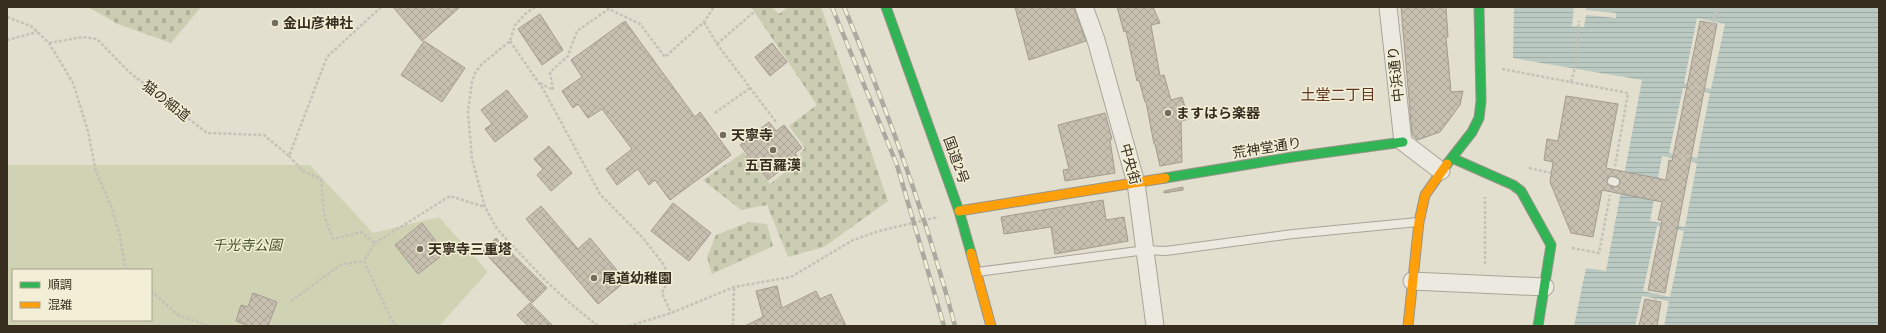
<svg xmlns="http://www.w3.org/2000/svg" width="1886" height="333" viewBox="0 0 1886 333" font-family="Spectral,'Noto Sans JP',serif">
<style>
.cemetery{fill:url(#cemetery-stones)}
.park{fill:#cfd3b3;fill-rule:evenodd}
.water{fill:url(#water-rules)}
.pier{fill:#e3dfcf}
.building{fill:url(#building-cross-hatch);stroke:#a39b8e;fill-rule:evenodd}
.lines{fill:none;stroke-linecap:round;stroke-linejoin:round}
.lane-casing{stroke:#a9a498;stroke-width:10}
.street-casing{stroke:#a9a498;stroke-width:19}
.fast-casing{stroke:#989488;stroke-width:11}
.slow-casing{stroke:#989488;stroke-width:11}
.path{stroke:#c4c1b7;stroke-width:2.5;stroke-dasharray:3 2;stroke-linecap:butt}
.lane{stroke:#eceae0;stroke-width:8}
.street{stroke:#eceae0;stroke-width:17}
.fast{stroke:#30b455;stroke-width:9}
.slow{stroke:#ff9f0a;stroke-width:9}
.rail-casing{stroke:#aca9a0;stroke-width:4.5}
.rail{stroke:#f3efd6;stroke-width:3;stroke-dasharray:9;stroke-linecap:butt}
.poi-dot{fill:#736c5d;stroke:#f3efd6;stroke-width:1.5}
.labels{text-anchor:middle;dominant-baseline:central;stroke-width:3;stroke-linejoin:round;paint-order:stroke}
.poi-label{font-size:14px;font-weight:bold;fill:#372e20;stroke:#f3efd6;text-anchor:start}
.street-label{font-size:14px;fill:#372e20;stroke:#f3efd6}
.park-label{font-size:14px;font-style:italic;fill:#435228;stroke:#f3efd6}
.neighbourhood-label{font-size:15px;fill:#613723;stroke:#f3efd6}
</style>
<defs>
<pattern id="cemetery-stones" width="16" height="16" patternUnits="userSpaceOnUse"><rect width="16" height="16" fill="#cacdb2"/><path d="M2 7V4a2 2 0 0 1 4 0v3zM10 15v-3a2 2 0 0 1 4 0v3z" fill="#aeb099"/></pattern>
<pattern id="water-rules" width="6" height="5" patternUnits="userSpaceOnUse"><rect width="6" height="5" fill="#bac9c2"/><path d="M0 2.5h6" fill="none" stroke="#a0ada6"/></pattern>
<pattern id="building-cross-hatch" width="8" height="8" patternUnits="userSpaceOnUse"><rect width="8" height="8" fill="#c7bfb0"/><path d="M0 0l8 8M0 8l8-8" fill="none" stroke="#aca497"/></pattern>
</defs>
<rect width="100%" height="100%" fill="#e3dfcf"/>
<path class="cemetery" d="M 88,7 L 201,7 L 171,43 L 118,24 Z
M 751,7 L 772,7 L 779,14 L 788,7 L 821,7 L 888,201 L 824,247 L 788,257 L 767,205 L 741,210 L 703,180 L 744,152 L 770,184 L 802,158 L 800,153 L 805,148 L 789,126 L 817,105 Z
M 749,222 L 767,224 L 773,246 L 712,274 L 707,257 L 716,235 Z"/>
<path class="park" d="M 7,165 L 310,165 L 373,233 L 439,217 L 488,272 L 439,326 L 7,326 ZM 13,270 L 151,270 L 151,320 L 13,320 Z"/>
<path class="water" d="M 1514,7 L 1879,7 L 1879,326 L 1574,326 L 1586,268 L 1606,271 L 1642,80 L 1513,58 Z"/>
<path class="pier" d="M 1574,7 L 1586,7 L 1586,10 L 1616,13 L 1616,18 L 1586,15 L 1584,27 L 1572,26 Z
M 1697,18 L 1725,24 L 1711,89 L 1684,83 Z
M 1683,88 L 1710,93 L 1697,158 L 1669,153 Z
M 1662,156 L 1697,163 L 1685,227 L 1650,221 Z
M 1657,226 L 1684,231 L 1670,297 L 1643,291 Z
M 1642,296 L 1669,301 L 1664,326 L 1635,326 Z"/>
<path class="building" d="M 393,7 L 460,7 L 422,41 Z
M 1015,7 L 1074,7 L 1086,41 L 1029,60 Z
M 1117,7 L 1153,7 L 1160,23 L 1151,25 L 1160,76 L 1164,75 L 1171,100 L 1182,97 L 1189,119 L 1181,121 L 1182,162 L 1160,166 L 1155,144 L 1154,144 L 1146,102 L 1145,102 L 1139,80 L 1137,81 L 1126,31 L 1124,32 Z
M 1401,7 L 1446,7 L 1448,37 L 1446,37 L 1451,92 L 1463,91 L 1460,105 L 1440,132 L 1417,140 L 1412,134 Z
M 540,14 L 563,50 L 542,65 L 518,29 Z
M 625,21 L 695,117 L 700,112 L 731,155 L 670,200 L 655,180 L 649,185 L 638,169 L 617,185 L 606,169 L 632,149 L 602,109 L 588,118 L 578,104 L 573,108 L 562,91 L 582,77 L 571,60 Z
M 1700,21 L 1717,24 L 1665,293 L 1648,290 L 1662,220 L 1658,220 L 1662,202 L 1602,190 L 1593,237 L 1571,233 L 1550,182 L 1553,162 L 1544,160 L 1547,139 L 1558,141 L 1566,96 L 1618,104 L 1606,168 L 1666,180 L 1669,160 L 1672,161 ZM 1611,176 L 1619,179 L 1620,183 L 1618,186 L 1613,187 L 1608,184 L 1607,179 Z
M 424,41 L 465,68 L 442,102 L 401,75 Z
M 772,43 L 787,62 L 770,76 L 755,57 Z
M 507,90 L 528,117 L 495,142 L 485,129 L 492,124 L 481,110 Z
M 1105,113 L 1112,139 L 1110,140 L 1115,173 L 1065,181 L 1063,170 L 1069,169 L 1058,125 Z
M 769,122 L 776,131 L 784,125 L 802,148 L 795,153 L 798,157 L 768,180 L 740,145 Z
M 549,146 L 572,173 L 551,191 L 537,175 L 543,169 L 534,159 Z
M 1183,187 L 1183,190 L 1164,193 L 1164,191 Z
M 1103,200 L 1106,220 L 1124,217 L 1128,241 L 1055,254 L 1051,227 L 1004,234 L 1001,217 Z
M 673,203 L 711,233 L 689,261 L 651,231 Z
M 541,206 L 578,249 L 590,238 L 626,281 L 598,304 L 526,219 Z
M 422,223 L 445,253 L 418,274 L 395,245 Z
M 496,238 L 547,288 L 532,303 L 483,251 Z
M 777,286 L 782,308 L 816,291 L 820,299 L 831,294 L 846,326 L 745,326 L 763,317 L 756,291 Z
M 253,293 L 277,302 L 268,326 L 250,326 L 236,321 L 241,305 L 248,307 Z
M 1645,299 L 1661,302 L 1657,326 L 1639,326 Z
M 530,303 L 553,326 L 528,326 L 517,315 Z"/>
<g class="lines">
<g class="lane-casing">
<path id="lane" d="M 1612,181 L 1615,182
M 977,272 L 1146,250 L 1166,251 L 1293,234 L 1418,222"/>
</g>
<g class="street-casing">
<path id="street" d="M 1084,7 L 1096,40 L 1136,183 L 1155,326
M 1388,7 L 1403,142 L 1441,171
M 1412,281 L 1545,287"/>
</g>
<g class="fast-casing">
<path id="fast" d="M 886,7 L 959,211 L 971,253
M 1452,158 L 1513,185 L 1521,191 L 1551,245 L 1538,326
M 1447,164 L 1472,132 L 1479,118 L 1481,101 L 1479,7
M 1165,178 L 1293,157 L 1403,142"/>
</g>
<g class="slow-casing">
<path id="slow" d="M 959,211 L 1165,178
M 971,253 L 991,326
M 1408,326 L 1419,222 L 1425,195 L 1447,164"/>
</g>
<path class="path" d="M 535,7 L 525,14 L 515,25 L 510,41 L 482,64 L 475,73 L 472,82 L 468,112 L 472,159 L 485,207 L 497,229 L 544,279 L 571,304 L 598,326
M 607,7 L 609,9 L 640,24 L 665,57 L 704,22 L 714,7
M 7,17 L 31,26 L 49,43 L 73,83 L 88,131 L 96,172 L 111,206 L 120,236 L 125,267 L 128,270
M 704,22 L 717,44 L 776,122
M 1712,24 L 1718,7
M 7,40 L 37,32
M 510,41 L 543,89 L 600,194 L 643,238 L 664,265 L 668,274 L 667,283 L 662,293 L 671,313
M 49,43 L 83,37 L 97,39 L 129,72 L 207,133 L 264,135 L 289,156 L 327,57 L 381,7
M 717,44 L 754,12
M 1502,69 L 1628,93 L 1615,166
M 1571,82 L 1575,68 L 1579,21
M 540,83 L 553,90 L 550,72 L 568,56 L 577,31 L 609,9
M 1695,93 L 1697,83
M 715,113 L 750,88
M 289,156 L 303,171 L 321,179 L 324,215 L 333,239 L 361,232 L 375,243 L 364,261 L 391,319 L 396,326
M 1682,163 L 1683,154
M 1529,168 L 1551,173
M 1669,231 L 1670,222
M 375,243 L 450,196 L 485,207
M 1572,248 L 1599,253 L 1610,195
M 1485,264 L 1485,197
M 151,291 L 178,315 L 209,326
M 291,301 L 342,264 L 364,261
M 1655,301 L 1657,292
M 629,326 L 671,313 L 734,287 L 791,277 L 853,240 L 879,231 L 938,217
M 733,326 L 734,287"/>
<use href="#lane" class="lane"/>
<use href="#street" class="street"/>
<use href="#fast" class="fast"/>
<use href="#slow" class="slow"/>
<g class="rail-casing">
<path id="rail" d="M 832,7 L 897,165 L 944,326
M 844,7 C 888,111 926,216 955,326"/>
</g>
<use href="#rail" class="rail"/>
</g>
<g class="poi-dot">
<circle cx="275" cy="23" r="4"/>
<circle cx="1168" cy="113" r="4"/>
<circle cx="723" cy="135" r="4"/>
<circle cx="773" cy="150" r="4"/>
<circle cx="420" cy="249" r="4"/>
<circle cx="594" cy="278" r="4"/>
</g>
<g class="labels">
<g class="poi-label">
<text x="283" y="23">金山彦神社</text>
<text x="1176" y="113">ますはら楽器</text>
<text x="731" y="135">天寧寺</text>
<text x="773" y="165" text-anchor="middle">五百羅漢</text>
<text x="428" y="249">天寧寺三重塔</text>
<text x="602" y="278">尾道幼稚園</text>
</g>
<g class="street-label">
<text transform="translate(1396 74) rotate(-96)">中浜通り</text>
<text transform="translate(166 101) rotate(38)">猫の細道</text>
<text transform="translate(1267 148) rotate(-9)">荒神堂通り</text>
<text transform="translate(956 160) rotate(70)">国道2号</text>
<text transform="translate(1130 164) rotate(75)">中央街</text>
</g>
<g class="park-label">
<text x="247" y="245">千光寺公園</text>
</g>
<g class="neighbourhood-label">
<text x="1338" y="95">土堂二丁目</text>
</g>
</g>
<rect width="1886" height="333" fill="none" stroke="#372e20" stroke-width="16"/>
<rect x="12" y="269" width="140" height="52" fill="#f3efd6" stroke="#a8a28d"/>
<rect x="20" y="282" width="20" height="6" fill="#30b455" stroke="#a8a28d"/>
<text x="48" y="289" font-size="12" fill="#372e20">順調</text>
<rect x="20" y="302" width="20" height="6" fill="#ff9f0a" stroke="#a8a28d"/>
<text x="48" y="309" font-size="12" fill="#372e20">混雑</text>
</svg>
